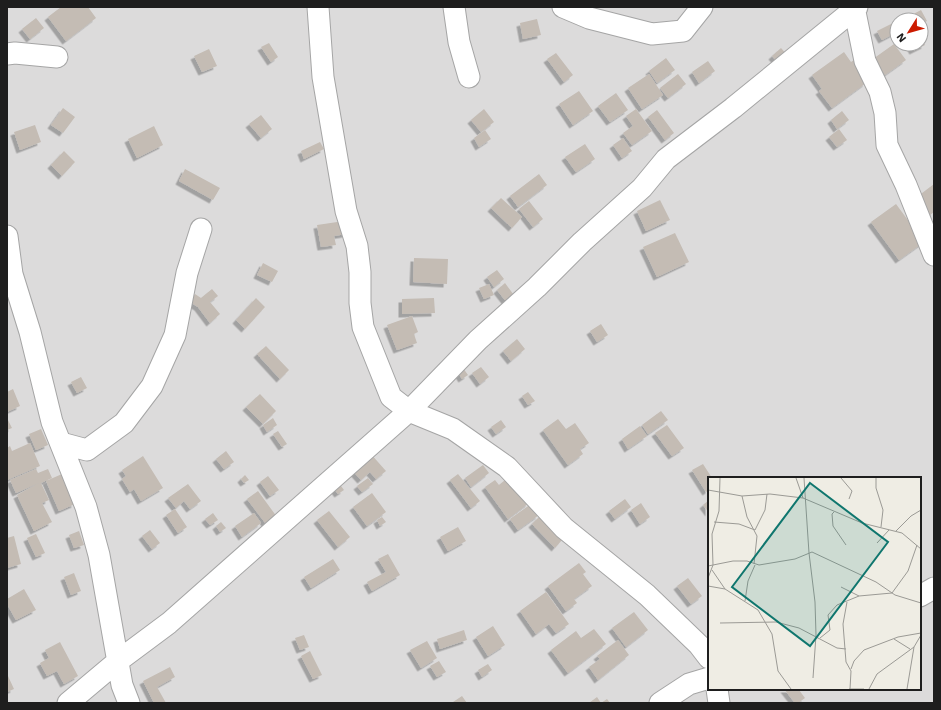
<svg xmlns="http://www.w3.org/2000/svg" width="941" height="710" viewBox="0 0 941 710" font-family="'Work Sans',sans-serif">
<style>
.residential{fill:#dcdbdb;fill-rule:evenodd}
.building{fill:#c4bcb4;filter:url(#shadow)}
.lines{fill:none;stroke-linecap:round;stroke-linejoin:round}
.minor-casing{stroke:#a5a5a5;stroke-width:23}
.minor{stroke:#fff;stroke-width:21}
.inset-road{fill:none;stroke:#9b9a95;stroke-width:1}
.view{fill:#0f766e;fill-opacity:0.15;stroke:#0f766e;stroke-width:2}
.inset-edge{fill:none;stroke:#1e1e1e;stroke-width:2}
</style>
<defs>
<filter id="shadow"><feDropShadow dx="-3.5" dy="3.5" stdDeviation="0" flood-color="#0004"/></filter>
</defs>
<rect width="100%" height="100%" fill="#efede4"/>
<path class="residential" d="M 7,7 L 934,7 L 934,703 L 7,703 ZM 897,20 L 921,20 L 921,44 L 897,44 ZM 709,478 L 920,478 L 920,689 L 709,689 Z"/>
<path class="building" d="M 61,7 L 88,7 L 96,18 L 66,41 L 48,17 Z
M 921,10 L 927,21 L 921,24 L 921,20 L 902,20 Z
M 36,18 L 44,28 L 30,39 L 22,29 Z
M 537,19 L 541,35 L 523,39 L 520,23 Z
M 893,23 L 897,32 L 882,40 L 877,31 Z
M 921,37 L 925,45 L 913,51 L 909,44 L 921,44 Z
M 269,43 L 278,57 L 271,62 L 261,47 Z
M 894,44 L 906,60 L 885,75 L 873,59 Z
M 781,48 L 788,56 L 779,64 L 772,56 Z
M 209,49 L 217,66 L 202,72 L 194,56 Z
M 844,52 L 851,62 L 854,60 L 863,72 L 866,83 L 832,108 L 819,91 L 822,89 L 812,75 Z
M 556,53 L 573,75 L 564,82 L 547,59 Z
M 666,58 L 675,70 L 657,83 L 649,71 Z
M 708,61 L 715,71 L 699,83 L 692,72 Z
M 649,74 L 663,95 L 642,109 L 628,88 Z
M 678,74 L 686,84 L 668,98 L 660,88 Z
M 579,91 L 593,111 L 573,125 L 559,104 Z
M 616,93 L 628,110 L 610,122 L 598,106 Z
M 63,108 L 75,117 L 63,133 L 51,125 Z
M 484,109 L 494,122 L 481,132 L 471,120 Z
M 636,109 L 652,131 L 632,145 L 623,133 L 633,126 L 626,116 Z
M 657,110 L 674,133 L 665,140 L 648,117 Z
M 842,111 L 849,120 L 837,129 L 831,120 Z
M 261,115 L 272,129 L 261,138 L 249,124 Z
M 35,125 L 41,142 L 20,150 L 14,132 Z
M 154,126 L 163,145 L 137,158 L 128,139 Z
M 839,129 L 847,140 L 837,147 L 829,137 Z
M 485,130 L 491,139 L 479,147 L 474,138 Z
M 623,138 L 632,151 L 622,158 L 613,145 Z
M 320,142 L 324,149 L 304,159 L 301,151 Z
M 585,144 L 595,159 L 576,172 L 565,157 Z
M 64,151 L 75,162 L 62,176 L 51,165 Z
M 185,169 L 220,188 L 213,200 L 179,181 Z
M 539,174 L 547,185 L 518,207 L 510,196 Z
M 934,184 L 934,212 L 930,215 L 917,197 Z
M 501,198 L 522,217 L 512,228 L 491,208 Z
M 660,200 L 670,220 L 646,231 L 637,211 Z
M 529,201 L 543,219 L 533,227 L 519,209 Z
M 896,204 L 924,242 L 899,260 L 871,222 Z
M 344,221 L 346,234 L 334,236 L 336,245 L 321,247 L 317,225 Z
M 675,233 L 689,262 L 657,277 L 643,247 Z
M 414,258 L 448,259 L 447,284 L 413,282 Z
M 263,263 L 278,271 L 272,282 L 257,275 Z
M 497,270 L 504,279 L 494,287 L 487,277 Z
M 505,283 L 516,298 L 508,304 L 497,290 Z
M 489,284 L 494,295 L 484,299 L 479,288 Z
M 212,289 L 218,296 L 210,302 L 220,314 L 210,323 L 198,307 L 190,302 L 195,294 L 201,298 Z
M 256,298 L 265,307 L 245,329 L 236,320 Z
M 434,298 L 435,313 L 402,314 L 402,299 Z
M 412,316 L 418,332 L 414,334 L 417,343 L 397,350 L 387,325 Z
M 601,324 L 608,335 L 597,342 L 590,331 Z
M 517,339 L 525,349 L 511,361 L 503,351 Z
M 266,346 L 289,370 L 280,379 L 257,354 Z
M 481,367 L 489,377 L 480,384 L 472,373 Z
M 463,368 L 468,375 L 462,379 L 457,371 Z
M 81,377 L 87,388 L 77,393 L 71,382 Z
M 13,389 L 20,406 L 7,412 L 7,392 Z
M 528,392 L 535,401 L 528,405 L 522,396 Z
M 260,394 L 276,411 L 263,424 L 246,407 Z
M 661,411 L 668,420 L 648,434 L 642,425 Z
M 7,418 L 12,428 L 7,430 Z
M 273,418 L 277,425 L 267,432 L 263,425 Z
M 558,419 L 566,429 L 575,423 L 589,443 L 580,449 L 583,454 L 568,465 L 543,430 Z
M 501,420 L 506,427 L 496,434 L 491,427 Z
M 667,425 L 684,448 L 672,456 L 655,433 Z
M 640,426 L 647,436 L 628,449 L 622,439 Z
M 41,429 L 48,445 L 36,450 L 29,434 Z
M 278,431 L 287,444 L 282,447 L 273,434 Z
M 30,443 L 40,466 L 7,480 L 7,448 L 10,446 L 12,451 Z
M 226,451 L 234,462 L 224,469 L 216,459 Z
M 370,453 L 386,471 L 376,479 L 370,472 L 361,480 L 351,469 Z
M 143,456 L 163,488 L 141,501 L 134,489 L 130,492 L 122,479 L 126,476 L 122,470 Z
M 703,464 L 712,478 L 709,478 L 709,490 L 706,492 L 692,470 Z
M 483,465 L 489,473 L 471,487 L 465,478 Z
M 36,469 L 38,473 L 48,469 L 52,478 L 41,483 L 49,500 L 42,503 L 52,522 L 34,531 L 17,495 L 39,483 L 16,493 L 10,480 Z
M 62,474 L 75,504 L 59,511 L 46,481 Z
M 458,474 L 480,501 L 471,508 L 450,480 Z
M 245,475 L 249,480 L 244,483 L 241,479 Z
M 268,476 L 279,490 L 270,496 L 260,482 Z
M 509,477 L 529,503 L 508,519 L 485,487 L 495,480 L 499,485 Z
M 368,478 L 373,484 L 362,492 L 357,486 Z
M 338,482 L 344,490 L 338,494 L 332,486 Z
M 188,484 L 201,501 L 190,509 L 184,501 L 176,508 L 168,498 Z
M 258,491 L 277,517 L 266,524 L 247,499 Z
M 372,493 L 386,512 L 367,526 L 353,507 Z
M 625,499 L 631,507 L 615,519 L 609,511 Z
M 709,500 L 709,513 L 703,505 Z
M 641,503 L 650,517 L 640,524 L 631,510 Z
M 531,504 L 539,515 L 518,530 L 510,519 Z
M 175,509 L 187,527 L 178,533 L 166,515 Z
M 329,511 L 350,537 L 338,547 L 317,520 Z
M 213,513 L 218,520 L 210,525 L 205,519 Z
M 254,513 L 261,523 L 242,537 L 235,526 Z
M 540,516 L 562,540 L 555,548 L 532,524 Z
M 382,517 L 386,522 L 380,526 L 377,520 Z
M 221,522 L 226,528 L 220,532 L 216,526 Z
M 458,527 L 466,541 L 448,551 L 440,537 Z
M 150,530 L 160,543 L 152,549 L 142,536 Z
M 79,531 L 84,545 L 74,548 L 69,535 Z
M 36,534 L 45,553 L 36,557 L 27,538 Z
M 14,536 L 21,564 L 7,568 L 7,538 Z
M 388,554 L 400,575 L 372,591 L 367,582 L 386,572 L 378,559 Z
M 333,559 L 340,570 L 311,588 L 304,577 Z
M 579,563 L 586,572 L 583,574 L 592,586 L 574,599 L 577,603 L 566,611 L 548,586 Z
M 74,573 L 81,591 L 71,595 L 64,577 Z
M 688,578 L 702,596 L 691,604 L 677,586 Z
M 24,589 L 36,610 L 16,620 L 7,604 L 7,599 Z
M 546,592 L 569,624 L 556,633 L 549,624 L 536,634 L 520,611 Z
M 634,612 L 648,630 L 626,647 L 612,628 Z
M 493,626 L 505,645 L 488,656 L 476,637 Z
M 594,629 L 606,644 L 568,673 L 551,650 L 576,631 L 581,638 Z
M 464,630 L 467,640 L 440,649 L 437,639 Z
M 304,635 L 309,647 L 300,650 L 295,638 Z
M 618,640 L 629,655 L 598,680 L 589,667 L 600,659 L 597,656 Z
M 427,641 L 437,658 L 421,668 L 410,650 Z
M 60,642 L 78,676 L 64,684 L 57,671 L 47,676 L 40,663 L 49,658 L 45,650 Z
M 310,651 L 322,675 L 313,679 L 301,656 Z
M 439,661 L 446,672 L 437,677 L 430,666 Z
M 488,664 L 492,670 L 482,677 L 478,670 Z
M 170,667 L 175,677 L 157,687 L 166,703 L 154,703 L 143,681 Z
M 7,676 L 8,676 L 14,689 L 7,692 Z
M 784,689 L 800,689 L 799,690 L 805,698 L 798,703 L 795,703 Z
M 462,696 L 467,703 L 454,703 L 453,702 Z
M 597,697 L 601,703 L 607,699 L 610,703 L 589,703 Z"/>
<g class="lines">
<g class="minor-casing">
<path id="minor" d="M 318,7 L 323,77 L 346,211 L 357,246 L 360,272 L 360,303 L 363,327 L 391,397 L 409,411 L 453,429 L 507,467 L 564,528 L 647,595 L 699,645 L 709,658
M 454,7 L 459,42 L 469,77
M 563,7 L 589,18 L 652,34 L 683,31 L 702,7
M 854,7 L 865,61 L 880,92 L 885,113 L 887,145 L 906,185 L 934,255
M 7,54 L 15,53 L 57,57
M 7,236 L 12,274 L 30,332 L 52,422 L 86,507 L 99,555 L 122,685 L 129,703
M 61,443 L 87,450 L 124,423 L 152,386 L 175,335 L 187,273 L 201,229
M 920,596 L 934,588
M 717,689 L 719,703
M 68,703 L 118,661 L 169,623 L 409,411 L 478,340 L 537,287 L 582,242 L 642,188 L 666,159 L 733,108 L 857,7
M 660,703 L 689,684 L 709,678"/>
</g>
<use href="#minor" class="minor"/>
</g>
<g transform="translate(708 477)">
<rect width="213" height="213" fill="#efede4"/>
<path class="inset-road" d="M 88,1 L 95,21M 96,1 L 101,76 L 107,125 L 108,158 L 105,201M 133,1 L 144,14 L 141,22M 168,1 L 168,11 L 175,33 L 173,50M 0,13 L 34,19 L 62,17 L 95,21 L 154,46 L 194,56 L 213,72M 34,19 L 39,40 L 49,59 L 46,87M 126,35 L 124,37 L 125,49 L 138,68M 6,45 L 31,47 L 47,53 L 57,33 L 59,17M 188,54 L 203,39 L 213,33M 169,66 L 181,53M 0,89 L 25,84 L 39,84 L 51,88 L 87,82 L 104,75 L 168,105 L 187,118 L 213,126M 4,93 L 17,112 L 50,133 L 64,157 L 70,194 L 83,212M 0,101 L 5,88 L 4,57 L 11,34 L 12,1M 0,109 L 17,112M 133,110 L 151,119M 37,124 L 40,104 L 47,88M 139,125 L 135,147 L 138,185 L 143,194 L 142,212M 12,146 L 68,145 L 91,151 L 129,171 L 138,172M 112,161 L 122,153 L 120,138 L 129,128 L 151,119 L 184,116 L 200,94 L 209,68M 186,162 L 202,172M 143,192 L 146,184 L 156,173 L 190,160 L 213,156M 141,212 L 156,212M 161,212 L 169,197 L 206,170M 199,212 L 206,170 L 213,158"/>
<path class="view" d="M 102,6 L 180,65 L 102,169 L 24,110 Z"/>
<rect width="213" height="213" class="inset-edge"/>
</g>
<rect width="941" height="710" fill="none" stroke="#1e1e1e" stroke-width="16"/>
<g transform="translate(909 32) rotate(233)"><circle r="19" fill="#ffffff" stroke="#a5a5a5"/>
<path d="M0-3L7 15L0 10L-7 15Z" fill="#cc1b00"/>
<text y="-6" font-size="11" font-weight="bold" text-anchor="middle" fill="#1e1e1e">N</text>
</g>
</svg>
